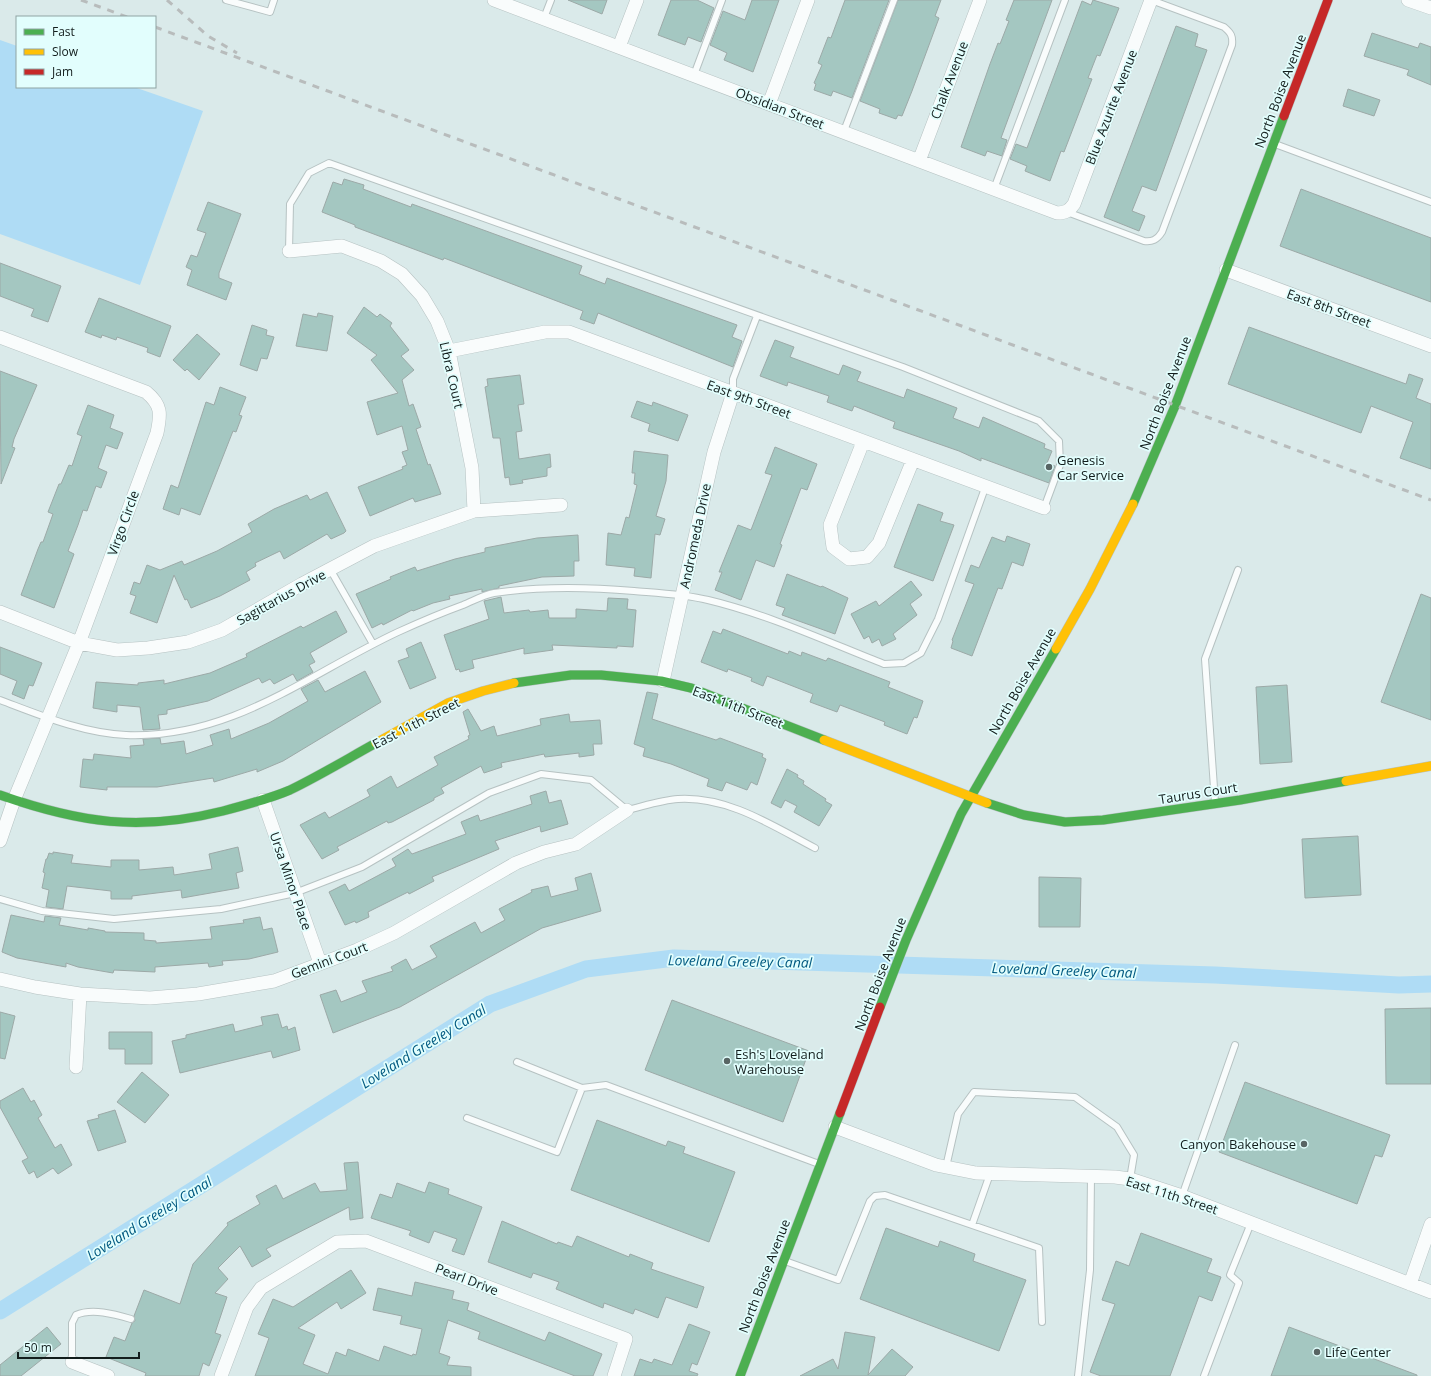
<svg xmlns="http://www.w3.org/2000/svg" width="1431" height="1376" viewBox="0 0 1431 1376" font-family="'Open Sans',sans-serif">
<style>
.water{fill:#afdcf5}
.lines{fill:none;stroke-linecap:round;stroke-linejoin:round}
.canal{stroke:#afdcf5;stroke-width:17}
.building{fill:#a4c7c1;stroke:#9ca9a7}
.lane-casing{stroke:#b6c2c2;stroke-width:8}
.street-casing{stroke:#b6c2c2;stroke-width:14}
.fast-casing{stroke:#b6c2c2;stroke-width:10}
.slow-casing{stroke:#b6c2c2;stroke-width:10}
.jam-casing{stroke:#b6c2c2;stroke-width:10}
.lane{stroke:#f9fcfc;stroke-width:6}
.street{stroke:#f9fcfc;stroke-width:13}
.fast{stroke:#4caf50;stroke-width:9}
.slow{stroke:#ffc107;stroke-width:9}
.jam{stroke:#c62828;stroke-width:9}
.rail{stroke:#b8bcbc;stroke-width:3;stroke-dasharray:7 7;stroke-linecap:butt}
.poi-dot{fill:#586564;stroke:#e2fefd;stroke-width:1.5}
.labels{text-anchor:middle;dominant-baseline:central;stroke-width:3.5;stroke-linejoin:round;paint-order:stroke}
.street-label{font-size:13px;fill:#121d1c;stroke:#e2fefd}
.poi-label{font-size:13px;fill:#121d1c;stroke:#e2fefd;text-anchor:start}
.water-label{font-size:14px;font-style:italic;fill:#005980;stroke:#e2fefd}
</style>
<rect width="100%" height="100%" fill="#daeaea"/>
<path class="water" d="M 0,40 L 17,46 L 17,87 L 134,87 L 203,111 L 140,285 L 0,234 Z"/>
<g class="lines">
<path class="canal" d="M 0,1311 L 490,1004 L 586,969 L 674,958 L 1215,975 L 1399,985 L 1431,984"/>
</g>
<path class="building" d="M 568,0 L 607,0 L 602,14 Z
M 671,0 L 697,0 L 714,8 L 701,42 L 688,37 L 685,45 L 658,35 Z
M 752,0 L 779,0 L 753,72 L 724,60 L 727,53 L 710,45 L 723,11 L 745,20 Z
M 845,0 L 889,0 L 852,98 L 833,91 L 831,96 L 814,90 L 816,84 L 814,83 L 822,65 L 818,63 L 828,37 L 831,38 Z
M 898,0 L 941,0 L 935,16 L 939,18 L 912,91 L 902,116 L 898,115 L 896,119 L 879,113 L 880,109 L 860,101 Z
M 1014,0 L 1052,0 L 1001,138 L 1007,140 L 1002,156 L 987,151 L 985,156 L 961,147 L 990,64 L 998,43 L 1000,44 L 1009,21 L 1006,20 Z
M 1093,0 L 1119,8 L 1100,56 L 1097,55 L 1088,78 L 1092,79 L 1064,152 L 1061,151 L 1050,181 L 1025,171 L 1027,166 L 1010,159 L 1016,144 L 1027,148 L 1082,1 L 1091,5 Z
M 1176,26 L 1198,34 L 1195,46 L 1207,50 L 1156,191 L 1142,186 L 1132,211 L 1145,216 L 1139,231 L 1104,217 Z
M 1372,33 L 1418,48 L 1420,43 L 1431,47 L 1431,85 L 1407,75 L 1409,70 L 1364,56 Z
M 1348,89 L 1380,100 L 1374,116 L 1343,106 Z
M 344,179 L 364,185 L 363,189 L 411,207 L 412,204 L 582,266 L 579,274 L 605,284 L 607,278 L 737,325 L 732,337 L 742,341 L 733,367 L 598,313 L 594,324 L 580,319 L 583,311 L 444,258 L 443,260 L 355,227 L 355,225 L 322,212 L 333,182 L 342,185 Z
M 1301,189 L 1431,238 L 1431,302 L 1280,246 Z
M 208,202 L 241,214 L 219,273 L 219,278 L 232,283 L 226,300 L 187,285 L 192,270 L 186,267 L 191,255 L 197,257 L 206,233 L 197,230 Z
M 0,263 L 61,286 L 48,322 L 31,316 L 34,309 L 0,296 Z
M 99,298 L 171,326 L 160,357 L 147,352 L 148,348 L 117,337 L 116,340 L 102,335 L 101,338 L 85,332 Z
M 364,307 L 377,317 L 380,314 L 392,323 L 390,326 L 409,350 L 401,356 L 414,370 L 402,380 L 409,406 L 413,404 L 421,427 L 416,429 L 428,465 L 430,464 L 441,494 L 415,502 L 413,498 L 370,516 L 358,487 L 403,469 L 402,467 L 407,465 L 402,452 L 408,450 L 402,426 L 377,435 L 367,402 L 398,393 L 371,360 L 377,355 L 347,333 Z
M 318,313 L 333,316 L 327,351 L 296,346 L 303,314 L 317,317 Z
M 252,325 L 267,330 L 266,335 L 274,337 L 267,359 L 261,358 L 257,371 L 240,365 Z
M 1249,327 L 1406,384 L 1409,374 L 1423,379 L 1416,398 L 1431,404 L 1431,469 L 1400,458 L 1413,422 L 1371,406 L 1361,433 L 1228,384 Z
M 197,334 L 220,354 L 199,380 L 187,369 L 185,371 L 173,360 Z
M 775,340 L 794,347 L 790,357 L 839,375 L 843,365 L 861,372 L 857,381 L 904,398 L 907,389 L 957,408 L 953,418 L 979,428 L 983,417 L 1045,444 L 1044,448 L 1052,451 L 1047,463 L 1055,466 L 1049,483 L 981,458 L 981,461 L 959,451 L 893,428 L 895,422 L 854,406 L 852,411 L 827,402 L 829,396 L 788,382 L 787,386 L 760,376 Z
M 0,371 L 37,385 L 14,439 L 12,447 L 15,448 L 1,484 Z
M 520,375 L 524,404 L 518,405 L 522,431 L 516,432 L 519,459 L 550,454 L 551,467 L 547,468 L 547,476 L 522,480 L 523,483 L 510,485 L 509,477 L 505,478 L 500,438 L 493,438 L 485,387 L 488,386 L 487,379 Z
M 220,387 L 246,397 L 239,415 L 242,416 L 236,432 L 233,431 L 200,515 L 181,508 L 179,515 L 163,509 L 171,485 L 178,488 L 206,402 L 214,405 Z
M 637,401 L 652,406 L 653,402 L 688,415 L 678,441 L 648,431 L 650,424 L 631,417 Z
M 88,405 L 114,415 L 110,428 L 123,433 L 117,449 L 106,445 L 98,468 L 107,472 L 101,488 L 96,486 L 87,511 L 83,510 L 78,525 L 68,551 L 74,554 L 54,608 L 21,595 L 38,549 L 41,542 L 43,542 L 53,514 L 48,512 L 59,484 L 61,484 L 69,465 L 72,466 L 82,436 L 77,434 Z
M 775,447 L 817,464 L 807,490 L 801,488 L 780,544 L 782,545 L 774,567 L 756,560 L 741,600 L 715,590 L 722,572 L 719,572 L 738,525 L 751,530 L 772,475 L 765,473 Z
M 634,451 L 668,455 L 666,481 L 656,516 L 665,519 L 660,535 L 655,534 L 651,578 L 634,576 L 635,568 L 606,565 L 608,533 L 621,535 L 626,517 L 629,518 L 637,485 L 634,484 L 635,473 L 632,473 Z
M 327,492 L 346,531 L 344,533 L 331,539 L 327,534 L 284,559 L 280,551 L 255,563 L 256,566 L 246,572 L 250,580 L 220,596 L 191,608 L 187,599 L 185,600 L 174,575 L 157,623 L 130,613 L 136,596 L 130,594 L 134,582 L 140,584 L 147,565 L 160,570 L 182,561 L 184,565 L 217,551 L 252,532 L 248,524 L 274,509 L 307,495 L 310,500 Z
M 918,504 L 943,513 L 940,521 L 954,525 L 933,581 L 894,567 Z
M 578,535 L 579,561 L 574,561 L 574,576 L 542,577 L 499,586 L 499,588 L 482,592 L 482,589 L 449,596 L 450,599 L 433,603 L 413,611 L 412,610 L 383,625 L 382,623 L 372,628 L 356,594 L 391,579 L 390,577 L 415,567 L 417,571 L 455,559 L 485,552 L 485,548 L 537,538 Z
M 1007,536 L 1030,544 L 1023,566 L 1012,562 L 1002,589 L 998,588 L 972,656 L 951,648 L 953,641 L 952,640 L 974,584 L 965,581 L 971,565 L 979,568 L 992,537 L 1005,542 Z
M 787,574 L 821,587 L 822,586 L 848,598 L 835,634 L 782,615 L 785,608 L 776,605 Z
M 911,581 L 922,595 L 910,604 L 917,615 L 893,634 L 896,639 L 882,646 L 879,639 L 872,643 L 869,636 L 864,639 L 851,614 L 876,601 L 879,606 Z
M 1421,594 L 1431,598 L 1431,720 L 1381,702 Z
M 501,597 L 504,613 L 529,610 L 530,612 L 548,610 L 549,618 L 576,618 L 576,609 L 607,611 L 608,598 L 628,599 L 627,609 L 636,610 L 633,647 L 617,646 L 617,648 L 552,645 L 553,650 L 524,654 L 524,648 L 472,660 L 474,668 L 460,672 L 459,669 L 456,670 L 444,635 L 489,619 L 484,601 Z
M 336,611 L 347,632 L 310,653 L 315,662 L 309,665 L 313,672 L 297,681 L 293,674 L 274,684 L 270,679 L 262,683 L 259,678 L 208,701 L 167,710 L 167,714 L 158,715 L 160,729 L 143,730 L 140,707 L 117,705 L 117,712 L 93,708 L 96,682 L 138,685 L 138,683 L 164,680 L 164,684 L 210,673 L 247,657 L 246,654 L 301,626 L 303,628 Z
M 723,629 L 788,654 L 789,651 L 801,656 L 802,652 L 826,661 L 828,658 L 890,682 L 888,687 L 923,701 L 917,718 L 914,717 L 907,734 L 884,725 L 885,722 L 840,705 L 837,712 L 810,702 L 813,694 L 767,676 L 763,686 L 751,681 L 752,678 L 728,669 L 727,672 L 701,662 L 713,631 L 721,634 Z
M 421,642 L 436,678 L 410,689 L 398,661 L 409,657 L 406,649 Z
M 0,647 L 42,663 L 33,686 L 29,685 L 24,699 L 12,694 L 17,681 L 0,674 Z
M 365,671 L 381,702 L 283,761 L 257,772 L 257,769 L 214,782 L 213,778 L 157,787 L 107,787 L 107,790 L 80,787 L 83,759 L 93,760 L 94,754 L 131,758 L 130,746 L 144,745 L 143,739 L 160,738 L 161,744 L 184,741 L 186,754 L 213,745 L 210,735 L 229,729 L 231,739 L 269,723 L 308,701 L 301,689 L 318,680 L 325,692 Z
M 1287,685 L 1292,762 L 1260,764 L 1256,687 Z
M 647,692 L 658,694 L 652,719 L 716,740 L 720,738 L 763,754 L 762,757 L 766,759 L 757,785 L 751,782 L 747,790 L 726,782 L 722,791 L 707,786 L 709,779 L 671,764 L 643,756 L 645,748 L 634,744 Z
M 468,709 L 481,731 L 494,726 L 497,736 L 541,725 L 540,719 L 569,714 L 570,722 L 600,720 L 602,744 L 593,744 L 594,755 L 579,757 L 579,753 L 545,757 L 544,754 L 501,763 L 502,767 L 484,773 L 481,766 L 441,788 L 444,793 L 434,798 L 434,800 L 392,822 L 388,823 L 387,821 L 337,847 L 339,850 L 322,859 L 300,825 L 325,812 L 329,818 L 370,796 L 367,790 L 391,776 L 397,788 L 438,765 L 434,757 L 469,739 L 468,736 L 470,735 L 463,712 Z
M 787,769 L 798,775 L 797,777 L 804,781 L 803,784 L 826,799 L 825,801 L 832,805 L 819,826 L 794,812 L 797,806 L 785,800 L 781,808 L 771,803 Z
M 546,791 L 549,803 L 561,800 L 568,824 L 541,832 L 540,826 L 495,841 L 499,849 L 432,877 L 434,881 L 409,894 L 408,892 L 368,912 L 369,917 L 356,923 L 355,921 L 345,925 L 329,892 L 345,884 L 349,891 L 396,866 L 392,859 L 408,849 L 412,854 L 466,834 L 461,822 L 478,815 L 480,821 L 532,804 L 530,796 Z
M 1358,836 L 1361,895 L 1305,898 L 1302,839 Z
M 238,847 L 243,871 L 236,873 L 239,888 L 182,898 L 181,890 L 132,896 L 132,899 L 111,899 L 111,891 L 67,886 L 63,909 L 46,907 L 49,890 L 42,888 L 45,873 L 43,872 L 46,859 L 47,859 L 49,853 L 53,854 L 53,852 L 73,855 L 71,863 L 111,867 L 111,860 L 139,860 L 139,870 L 173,867 L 174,875 L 212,869 L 209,854 Z
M 591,873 L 601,911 L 542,928 L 400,1007 L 333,1033 L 320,995 L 336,990 L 341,1002 L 367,992 L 362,981 L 393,971 L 391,967 L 406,959 L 412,970 L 437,957 L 430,946 L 475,922 L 481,933 L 505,920 L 499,909 L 532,892 L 531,890 L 548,886 L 551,897 L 578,890 L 575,878 Z
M 1039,877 L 1081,878 L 1080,927 L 1039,927 Z
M 11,915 L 44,922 L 45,916 L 61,918 L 59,925 L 88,930 L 88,928 L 105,931 L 105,932 L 144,933 L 144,940 L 156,941 L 156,943 L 212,939 L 210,927 L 244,923 L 243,920 L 260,917 L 263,930 L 272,928 L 278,952 L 249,959 L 222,961 L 223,965 L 209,967 L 208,963 L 155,967 L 155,972 L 114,970 L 113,973 L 78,967 L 66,963 L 66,967 L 17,958 L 2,952 Z
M 672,1000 L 809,1051 L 783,1122 L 645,1070 Z
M 1431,1008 L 1431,1084 L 1386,1084 L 1385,1009 Z
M 0,1012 L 15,1016 L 5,1059 L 0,1058 Z
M 278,1014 L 282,1028 L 287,1026 L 288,1030 L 295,1027 L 300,1050 L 273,1058 L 271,1051 L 180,1073 L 172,1041 L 186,1038 L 186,1035 L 233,1024 L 235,1032 L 263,1025 L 261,1017 Z
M 109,1032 L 152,1032 L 152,1064 L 125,1064 L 125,1049 L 109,1049 Z
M 142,1072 L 169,1095 L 145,1123 L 117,1102 Z
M 1245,1082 L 1390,1135 L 1382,1157 L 1375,1155 L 1357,1204 L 1219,1152 Z
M 23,1088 L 31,1102 L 34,1100 L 42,1115 L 38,1118 L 55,1148 L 61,1144 L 72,1165 L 58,1174 L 53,1168 L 37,1178 L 34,1171 L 29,1174 L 22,1161 L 28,1158 L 0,1107 L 0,1101 Z
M 115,1110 L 126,1142 L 98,1151 L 87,1121 L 99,1118 L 98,1115 Z
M 597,1120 L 666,1146 L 668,1141 L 685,1147 L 683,1153 L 735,1172 L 709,1242 L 571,1190 Z
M 358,1162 L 363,1218 L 350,1220 L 349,1207 L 266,1249 L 271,1256 L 252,1267 L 240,1246 L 218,1268 L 228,1279 L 215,1293 L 227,1297 L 215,1333 L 221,1335 L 209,1366 L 203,1363 L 199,1376 L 145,1376 L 146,1373 L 106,1357 L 114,1337 L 125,1341 L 132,1323 L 135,1321 L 134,1316 L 144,1290 L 180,1304 L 193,1264 L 228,1225 L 227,1223 L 260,1204 L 256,1196 L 276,1185 L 283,1199 L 315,1183 L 320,1192 L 347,1190 L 344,1163 Z
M 429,1182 L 449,1189 L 448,1194 L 482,1207 L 464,1255 L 452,1251 L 457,1239 L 434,1231 L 429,1243 L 409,1235 L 411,1231 L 371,1218 L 380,1194 L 392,1198 L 397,1183 L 425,1193 Z
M 502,1221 L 557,1244 L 558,1242 L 572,1247 L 577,1236 L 629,1257 L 630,1254 L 653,1263 L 651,1269 L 704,1287 L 697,1308 L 666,1297 L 658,1318 L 635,1309 L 633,1314 L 604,1303 L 603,1308 L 556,1289 L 559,1282 L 533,1273 L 531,1278 L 488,1262 Z
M 886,1228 L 938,1247 L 940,1241 L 975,1254 L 973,1261 L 1026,1280 L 999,1351 L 860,1299 Z
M 1141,1233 L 1212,1259 L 1207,1272 L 1221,1277 L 1212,1301 L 1199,1296 L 1170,1376 L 1101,1376 L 1090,1372 L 1115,1304 L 1102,1300 L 1116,1261 L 1129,1266 Z
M 351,1270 L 366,1293 L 341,1309 L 337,1302 L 298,1328 L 315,1335 L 303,1364 L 328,1374 L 336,1352 L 346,1356 L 348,1349 L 379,1361 L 384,1346 L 412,1356 L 413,1354 L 416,1355 L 422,1329 L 400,1324 L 402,1316 L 373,1310 L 378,1288 L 412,1296 L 415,1282 L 454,1291 L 452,1299 L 469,1303 L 467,1310 L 545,1341 L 549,1332 L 602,1354 L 593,1376 L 575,1376 L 478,1339 L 480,1332 L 448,1320 L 439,1353 L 450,1357 L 447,1365 L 471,1367 L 471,1376 L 255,1376 L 269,1338 L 258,1334 L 273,1299 L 293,1307 Z
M 689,1324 L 710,1332 L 697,1365 L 692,1363 L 689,1371 L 698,1374 L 697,1376 L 634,1376 L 640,1359 L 652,1363 L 654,1359 L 672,1365 Z
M 47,1327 L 61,1344 L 21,1376 L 0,1376 L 0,1365 Z
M 1289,1327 L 1417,1375 L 1417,1376 L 1271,1376 Z
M 845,1332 L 875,1337 L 868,1375 L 892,1349 L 913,1367 L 905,1376 L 800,1376 L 833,1359 L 838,1369 Z"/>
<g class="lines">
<g class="lane-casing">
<path id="lane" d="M 226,0 L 270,12 L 274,0
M 544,18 L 551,0
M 694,75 L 722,0
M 844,131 L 894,0
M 1275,144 L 1431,202
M 994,189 L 1065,0
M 1067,212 L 1144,241 C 1152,242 1157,240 1162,232 L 1232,45 C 1233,36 1231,33 1224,27 L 1151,0
M 289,251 L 290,204 L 309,173 L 329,163 L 903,367 L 1039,421 L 1059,441 L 1060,465 L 1044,508
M 733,393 L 733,379 L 757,316
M 330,569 L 373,644
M 0,700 C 40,715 82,733 126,735 C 232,739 308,674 398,632 C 420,622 441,613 463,605 C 473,601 483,595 494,593 C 541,586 587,587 634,591 C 659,593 684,594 708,600 C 767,614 828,642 884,664 L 904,663 L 921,653 L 938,619 L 985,488
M 1215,802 L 1205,659 L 1238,570
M 0,899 L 42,911 L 114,919 L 221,909 L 295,893 L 362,867 L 489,793 L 541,774 L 591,780 L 627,810 C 644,806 662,800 678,799 C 728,796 773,826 815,848
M 517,1062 L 582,1088 L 606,1085 L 819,1164
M 467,1118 L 557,1152 L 582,1088
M 946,1167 L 958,1114 L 974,1092 L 1075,1097 L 1117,1127 L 1134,1155 L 1130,1179
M 1182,1196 L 1235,1045
M 972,1225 L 990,1174
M 785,1261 L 838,1280 L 870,1201 L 875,1196 L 885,1195 L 1039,1248 L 1042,1322
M 72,1362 L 72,1323 L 76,1315 C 92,1308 114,1314 131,1319
M 1078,1376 L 1090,1270 L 1091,1176
M 1204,1376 L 1239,1283 L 1230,1275 L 1251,1223"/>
</g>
<g class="street-casing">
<path id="street" d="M 494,0 L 1057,213 C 1065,213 1069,211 1074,204 L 1151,0
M 1408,0 L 1431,8
M 619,47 L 637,0
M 769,104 L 808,0
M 919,161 L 980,0
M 289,251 L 342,246 L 381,261 L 402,274 L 422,296 L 437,321 L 449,351 L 472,468 L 474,511
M 1226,270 L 1431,346
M 0,337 L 146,392 C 162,405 161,414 157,433 L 79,643 L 14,800 L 0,841
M 449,351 L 545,332 L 569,332 L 1044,508
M 863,442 L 830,525 L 833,547 L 849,559 L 867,557 L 879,543 L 913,460
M 0,612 L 79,643 L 117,650 L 148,648 L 188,642 L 222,630 L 302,584 L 374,546 L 474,511 L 561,505
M 663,681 L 714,452 L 733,393
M 263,800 L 320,963
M 0,979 L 35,987 L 80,994 L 150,998 L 198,994 L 274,981 L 357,950 L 394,933 L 516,863 L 544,852 L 576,844 L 627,810
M 76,1067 L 80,994
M 835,1127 L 936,1165 L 976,1173 L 1115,1177 L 1130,1179 L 1182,1196 L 1431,1292
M 1410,1284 L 1431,1224
M 72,1362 L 108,1376
M 221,1376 L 247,1307 L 261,1288 L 337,1242 L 366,1241 L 626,1339 L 614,1376"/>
</g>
<g class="fast-casing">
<path id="fast" d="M 1133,504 L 1175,406 L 1284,116
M 514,683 L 571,675 L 601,675 L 661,681 L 691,688 L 824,740
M 0,795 C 80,823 140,832 223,811 C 246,805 269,799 290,790 C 319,776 347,759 376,743
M 987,803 L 1024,815 L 1065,822 L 1103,820 L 1240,800 L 1346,781
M 880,1007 L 906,940 L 961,814 L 1056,649
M 740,1376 L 840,1113"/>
</g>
<g class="slow-casing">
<path id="slow" d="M 1056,649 L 1090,589 L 1133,504
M 824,740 L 987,803
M 376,743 L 448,703 L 483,691 L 514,683
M 1346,781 L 1431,766"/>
</g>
<g class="jam-casing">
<path id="jam" d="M 1284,116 L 1328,0
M 840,1113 L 880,1007"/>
</g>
<use href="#lane" class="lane"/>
<use href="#street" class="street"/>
<use href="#fast" class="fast"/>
<use href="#slow" class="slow"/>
<use href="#jam" class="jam"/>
<path class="rail" d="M 81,0 L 127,17
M 167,0 L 208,36 L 237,53
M 155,27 L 1431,500"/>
</g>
<g class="poi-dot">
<circle cx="1049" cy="467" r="4"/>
<circle cx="727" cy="1061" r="4"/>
<circle cx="1304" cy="1144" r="4"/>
<circle cx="1317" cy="1352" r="4"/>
</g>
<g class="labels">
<g class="street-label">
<text transform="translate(949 80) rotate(-69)">Chalk Avenue</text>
<text transform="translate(1280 91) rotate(-69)">North Boise Avenue</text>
<text transform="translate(1111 107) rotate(-69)">Blue Azurite Avenue</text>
<text transform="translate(780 108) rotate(21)">Obsidian Street</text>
<text transform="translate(1329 308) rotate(20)">East 8th Street</text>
<text transform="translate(452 375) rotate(77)">Libra Court</text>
<text transform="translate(1165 393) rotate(-69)">North Boise Avenue</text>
<text transform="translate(749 399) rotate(20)">East 9th Street</text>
<text transform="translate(123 523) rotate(-70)">Virgo Circle</text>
<text transform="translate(695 536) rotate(-78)">Andromeda Drive</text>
<text transform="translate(281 597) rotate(-29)">Sagittarius Drive</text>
<text transform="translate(1022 681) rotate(-60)">North Boise Avenue</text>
<text transform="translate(738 707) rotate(21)">East 11th Street</text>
<text transform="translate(416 723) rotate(-27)">East 11th Street</text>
<text transform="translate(1198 793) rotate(-9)">Taurus Court</text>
<text transform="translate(291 881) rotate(71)">Ursa Minor Place</text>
<text transform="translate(329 960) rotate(-21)">Gemini Court</text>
<text transform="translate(880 974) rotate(-69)">North Boise Avenue</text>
<text transform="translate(1172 1195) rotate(18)">East 11th Street</text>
<text transform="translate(764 1276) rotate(-69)">North Boise Avenue</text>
<text transform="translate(467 1279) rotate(21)">Pearl Drive</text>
</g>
<g class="poi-label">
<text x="1057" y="460">Genesis<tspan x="1057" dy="15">Car Service</tspan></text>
<text x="735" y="1054">Esh's Loveland<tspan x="735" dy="15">Warehouse</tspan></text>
<text x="1296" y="1144" text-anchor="end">Canyon Bakehouse</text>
<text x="1325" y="1352">Life Center</text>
</g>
<g class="water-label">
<text transform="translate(740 961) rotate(1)">Loveland Greeley Canal</text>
<text transform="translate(1064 970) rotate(2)">Loveland Greeley Canal</text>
<text transform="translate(423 1046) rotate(-32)">Loveland Greeley Canal</text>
<text transform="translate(149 1218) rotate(-32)">Loveland Greeley Canal</text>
</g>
</g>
<rect x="16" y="16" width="140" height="72" fill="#e2fefd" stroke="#8fa4a3"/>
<rect x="24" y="29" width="20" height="6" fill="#4caf50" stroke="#8fa4a3"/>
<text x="52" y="36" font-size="12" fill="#121d1c">Fast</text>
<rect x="24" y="49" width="20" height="6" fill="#ffc107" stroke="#8fa4a3"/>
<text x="52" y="56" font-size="12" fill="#121d1c">Slow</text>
<rect x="24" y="69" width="20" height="6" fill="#c62828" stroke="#8fa4a3"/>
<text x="52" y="76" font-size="12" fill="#121d1c">Jam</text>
<path d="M18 1352v6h121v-6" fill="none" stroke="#121d1c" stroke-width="2"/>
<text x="24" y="1352" font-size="12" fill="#121d1c" stroke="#e2fefd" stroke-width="3" paint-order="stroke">50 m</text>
</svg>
